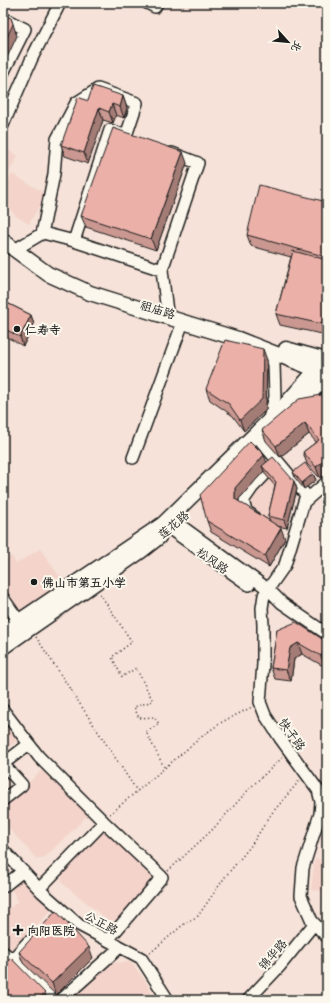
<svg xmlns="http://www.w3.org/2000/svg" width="330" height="1003" viewBox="0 0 330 1003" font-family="Mali,'LXGW WenKai TC',sans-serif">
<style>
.built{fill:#f3d3ca}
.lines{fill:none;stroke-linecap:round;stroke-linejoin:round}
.minor-casing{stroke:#1c1c1c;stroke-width:14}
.major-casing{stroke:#1c1c1c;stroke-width:17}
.path{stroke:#1c1c1c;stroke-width:1.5;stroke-dasharray:1 3;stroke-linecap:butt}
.minor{stroke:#fbf7ec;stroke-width:11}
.major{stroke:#fbf7ec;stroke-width:14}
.wall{fill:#ca9891;stroke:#1c1c1c;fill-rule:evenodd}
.shaded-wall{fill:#a47c76;stroke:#1c1c1c}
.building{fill:#ebb1a9;stroke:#1c1c1c}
.poi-dot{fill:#1c1c1c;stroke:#fbf7ec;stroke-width:1.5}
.labels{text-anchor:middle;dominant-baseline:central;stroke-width:4;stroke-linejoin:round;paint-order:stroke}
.street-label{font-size:12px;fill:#1c1c1c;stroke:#fbf7ec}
.poi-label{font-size:12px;font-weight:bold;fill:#1c1c1c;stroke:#fbf7ec;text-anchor:start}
</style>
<rect width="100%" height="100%" fill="#f6e2d8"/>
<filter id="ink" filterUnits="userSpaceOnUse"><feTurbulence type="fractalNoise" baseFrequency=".025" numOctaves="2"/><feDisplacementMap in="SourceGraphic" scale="8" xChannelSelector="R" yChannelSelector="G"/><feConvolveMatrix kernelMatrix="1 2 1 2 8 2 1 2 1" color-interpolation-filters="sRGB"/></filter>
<g filter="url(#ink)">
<path class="built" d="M 3,147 L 18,156 L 3,182 Z
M 12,174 L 46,194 L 29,224 L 16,216 L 3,201 L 3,188 Z
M 266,475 L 297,489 L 287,528 L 271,524 L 251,512 L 252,491 Z
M 40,549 L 65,584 L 19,616 L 3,595 L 3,584 L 7,580 L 3,573 L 3,562 L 11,556 L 16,564 Z
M 3,717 L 19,738 L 3,753 Z
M 45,767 L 89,814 L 45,857 L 37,859 L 3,822 L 3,808 Z
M 104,826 L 157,877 L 118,920 L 108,920 L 62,883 L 61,874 Z
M 315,859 L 327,860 L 327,891 L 311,890 Z
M 21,877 L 51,910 L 11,955 L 3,945 L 3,914 L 18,901 L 10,886 Z
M 131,962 L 146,982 L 155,1000 L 71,1000 L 109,963 Z"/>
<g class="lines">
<g class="minor-casing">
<path id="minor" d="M 147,3 L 155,7 L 157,3
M 3,18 L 25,29 L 3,73
M 3,125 L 32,58 L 60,3
M 42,234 L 54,174 L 57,139 L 76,103 L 98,89 L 137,103 L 126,136
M 74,241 L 162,270
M 21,246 L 43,233 L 74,241 L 110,130 L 126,136
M 167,312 L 162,270 L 198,163 L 172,153
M 265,349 L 272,357 L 274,365 L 275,397 L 268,422
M 260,440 L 306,495 L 285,565 L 264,595 L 262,608 L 263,625 L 263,664 L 260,702 L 265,715 L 280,738 L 318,790 L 321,802 L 320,814 L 303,868 L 301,896 L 312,921 L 327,937
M 133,458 L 183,322
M 304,502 L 327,482
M 253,516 L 246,511 L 243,501 L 252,488 L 276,463
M 177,523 L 268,589 L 282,603 L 327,634
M 163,524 L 249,585
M 3,598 L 19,621
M 3,710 L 39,757 L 104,822 L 162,877 L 108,940
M 3,764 L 29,744
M 3,800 L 22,785 L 3,764
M 3,850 L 42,892 L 79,925 L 141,958 L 168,1000
M 3,887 L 23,871
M 39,889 L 104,822
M 3,952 L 13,960 L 54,1000
M 3,970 L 28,942
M 61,1000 L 120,947
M 248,1000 L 279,967 L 314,924"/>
</g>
<g class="major-casing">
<path id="major" d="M 3,241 L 48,274 L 90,293 L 238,339 L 317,370 L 322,376
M 286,349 L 326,360
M 293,409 L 327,377
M 3,632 L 163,524 L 285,405 L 327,358
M 3,647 L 141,551 L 159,537"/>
</g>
<path class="path" d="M 100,594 L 132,642 L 112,657 L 122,677 L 136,668 L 153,701 L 134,707 L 139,718 L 154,717 L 159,724 L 146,732 L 164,767
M 36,637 L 137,791
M 110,814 L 205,734 L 222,722 L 252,707
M 168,871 L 212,830 L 251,787 L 282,758
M 322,918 L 327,915
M 150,953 L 184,924 L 198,916 L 225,877 L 250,847 L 272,813 L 300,780"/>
<use href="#minor" class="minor"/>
<use href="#major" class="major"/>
</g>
<path class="wall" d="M 123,96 L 127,108 L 124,118 L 116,115 L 113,123 L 103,120 L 88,164 L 65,156 L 61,145 L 88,101 Z
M 187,163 L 156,250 L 86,227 L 81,216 Z
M 327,202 L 327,330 L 326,335 L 280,325 L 276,314 L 291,257 L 251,246 L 247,235 Z
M 3,301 L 31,315 L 34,324 L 23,346 L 3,335 Z
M 267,360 L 266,410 L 244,431 L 233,416 L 210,400 L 206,389 Z
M 327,394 L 320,478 L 307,464 L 303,452 L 316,442 L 309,434 L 280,457 L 266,441 L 262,430 Z
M 267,462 L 294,481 L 297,489 L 287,528 L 277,526 L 285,539 L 269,567 L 211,532 L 207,521 ZM 264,471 L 266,475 L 275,486 L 268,516 L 270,521 L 239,502 L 239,499 Z
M 293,472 L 313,474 L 316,480 L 304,489 L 295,478 Z
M 277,630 L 327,642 L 325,667 L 302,654 L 294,659 L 291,681 L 275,679 L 271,668 Z
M 19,952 L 93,958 L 56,995 L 23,963 Z"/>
<path class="shaded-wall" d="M 11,18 L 17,36 L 3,66 L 3,46 Z
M 123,96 L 127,108 L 124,118 L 120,107 Z
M 112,104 L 116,115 L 113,123 L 109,112 Z
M 99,108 L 103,120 L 88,164 L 84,153 Z
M 183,152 L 187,163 L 156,250 L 151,239 Z
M 327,303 L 327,330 L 326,335 L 322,324 Z
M 31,315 L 34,324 L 23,346 L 20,337 Z
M 263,349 L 267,360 L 266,410 L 244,431 L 240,420 Z
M 305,423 L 309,434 L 280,457 L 276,446 Z
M 264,455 L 268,466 L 262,466 L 264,471 L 239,499 L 239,510 L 235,499 L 235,488 Z
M 327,458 L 327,473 L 320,478 L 316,467 Z
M 313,474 L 316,480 L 304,489 L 302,483 Z
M 294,481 L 297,489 L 287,528 L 284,520 Z
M 281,528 L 285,539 L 269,567 L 265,556 Z
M 298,643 L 302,654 L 294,659 L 291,681 L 286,670 L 290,648 Z
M 327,646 L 327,664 L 325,667 L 321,656 Z
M 89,947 L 93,958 L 56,995 L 52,983 Z
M 45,993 L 47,1000 L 37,1000 Z"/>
<path class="building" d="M 3,14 L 11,18 L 13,24 L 3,46 Z
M 93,86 L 123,96 L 120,107 L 112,104 L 109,112 L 99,108 L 84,153 L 61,145 L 78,97 L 88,101 Z
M 113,128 L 183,152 L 151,239 L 81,216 Z
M 259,185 L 327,202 L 327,257 L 247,235 Z
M 293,251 L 327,260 L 327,303 L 322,324 L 276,314 Z
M 3,301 L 31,315 L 20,337 L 3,328 Z
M 225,340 L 263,349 L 262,399 L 240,420 L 229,404 L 206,389 Z
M 327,394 L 327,458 L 316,467 L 303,452 L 319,440 L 305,423 L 276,446 L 262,430 L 299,399 Z
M 250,441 L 264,455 L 235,488 L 235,499 L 281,528 L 265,556 L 207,521 L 200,495 Z
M 273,457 L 294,481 L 284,520 L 268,516 L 276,482 L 262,466 Z
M 305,463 L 313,474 L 302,483 L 293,472 Z
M 296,622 L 327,642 L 327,646 L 321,656 L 298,643 L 290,648 L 286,670 L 271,668 L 277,630 Z
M 56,911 L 89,947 L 52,983 L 19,952 Z
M 11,958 L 45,993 L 37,1000 L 3,1000 L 3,965 Z"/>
</g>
<g class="poi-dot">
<circle cx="17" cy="329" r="4"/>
<circle cx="34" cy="582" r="4"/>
<path d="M16 924h4v4h4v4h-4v4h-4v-4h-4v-4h4z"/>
</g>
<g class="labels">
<g class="street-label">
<text transform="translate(158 309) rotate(17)">祖庙路</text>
<text transform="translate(173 524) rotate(-40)">莲花路</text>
<text transform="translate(213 560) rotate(35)">松风路</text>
<text transform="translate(293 734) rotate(55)">快子路</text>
<text transform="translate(102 922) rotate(29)">公正路</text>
<text transform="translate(272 954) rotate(-49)">锦华路</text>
</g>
<g class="poi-label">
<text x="25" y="329">仁寿寺</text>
<text x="42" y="582">佛山市第五小学</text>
<text x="27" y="930">向阳医院</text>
</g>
</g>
<rect width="330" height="1003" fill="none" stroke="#fbf7ec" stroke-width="16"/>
<rect x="8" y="8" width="314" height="987" fill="none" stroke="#1c1c1c" stroke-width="1.5" filter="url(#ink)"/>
<g transform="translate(288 42) rotate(117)" stroke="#fbf7ec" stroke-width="3" paint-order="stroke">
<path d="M0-3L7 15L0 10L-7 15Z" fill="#1c1c1c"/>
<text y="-6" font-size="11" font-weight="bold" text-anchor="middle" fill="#1c1c1c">北</text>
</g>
</svg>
